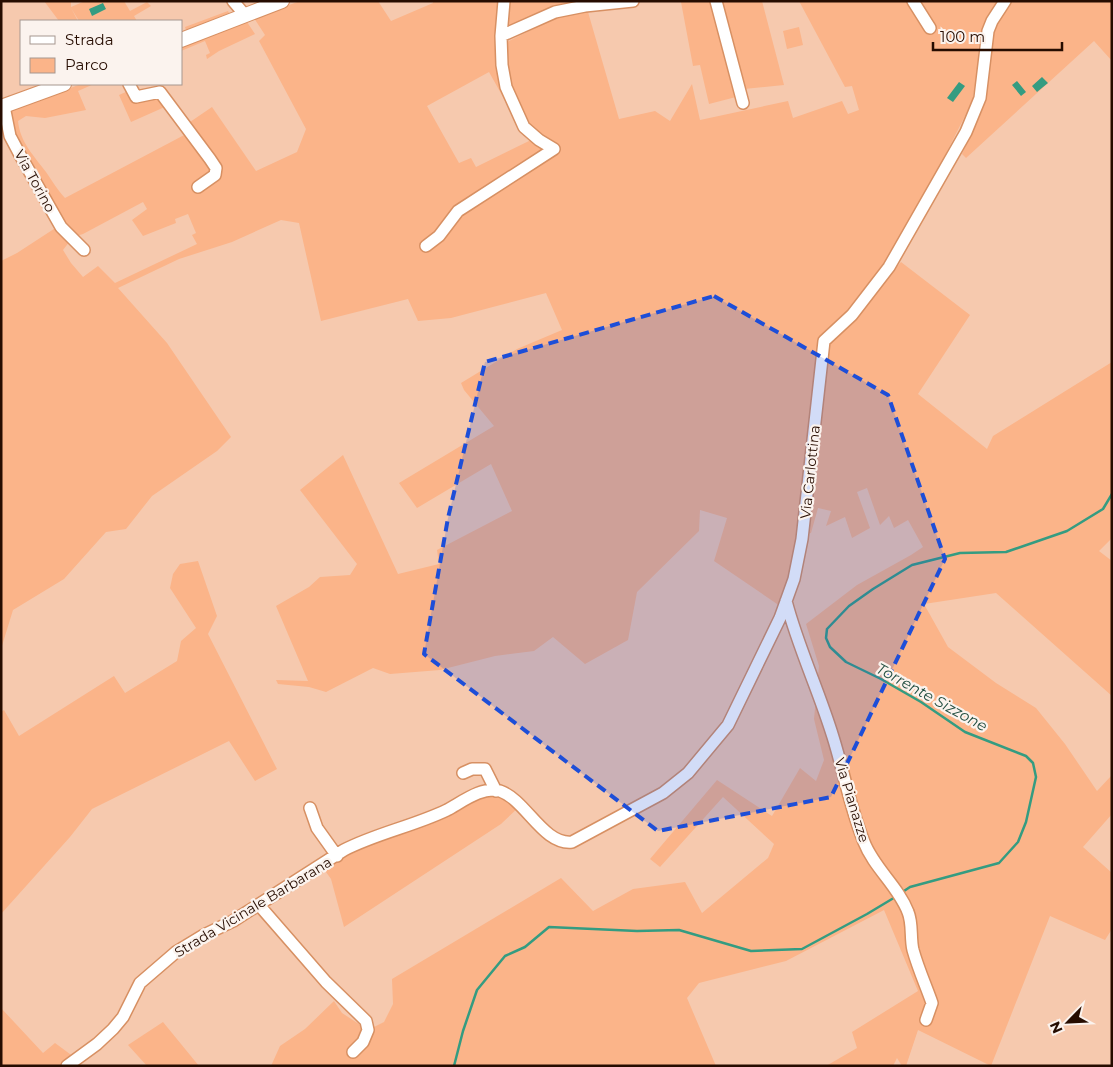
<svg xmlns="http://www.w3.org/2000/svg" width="1113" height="1067" viewBox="0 0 1113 1067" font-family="Montserrat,sans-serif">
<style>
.green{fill:#fbb489;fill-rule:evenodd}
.water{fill:#349c81}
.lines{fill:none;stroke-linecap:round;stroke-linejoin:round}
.stream{stroke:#349c81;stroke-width:2.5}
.minor-casing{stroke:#d79063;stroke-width:14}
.major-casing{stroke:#d79063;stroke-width:16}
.minor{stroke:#fff;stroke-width:11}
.major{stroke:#fff;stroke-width:14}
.marked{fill:#1d4ed8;fill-opacity:0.2;stroke:#1d4ed8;stroke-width:4;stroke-dasharray:10 6;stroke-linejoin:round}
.labels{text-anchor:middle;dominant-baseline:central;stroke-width:4.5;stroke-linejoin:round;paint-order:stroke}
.street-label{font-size:14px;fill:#260c00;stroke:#fbf3ee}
.water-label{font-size:15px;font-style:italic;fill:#234f42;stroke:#fbf3ee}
</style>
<rect width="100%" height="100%" fill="#f6c9ae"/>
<path class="green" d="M 44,1 L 71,1 L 71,7 L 85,1 L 124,1 L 130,11 L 147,2 L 151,6 L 134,16 L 137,21 L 79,21 L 71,8 L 78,21 L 59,21 Z
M 300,1 L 378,1 L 391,21 L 433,3 L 433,1 L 498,1 L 496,28 L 512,113 L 489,72 L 427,106 L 459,163 L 471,158 L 476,167 L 531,140 C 518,106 505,80 505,43 L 555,18 L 588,12 L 619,119 L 655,111 L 670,121 L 692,84 L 700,120 L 788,101 L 793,118 L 842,101 L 848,114 L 859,110 L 852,86 L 845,87 L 799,1 L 1000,1 L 987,20 L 979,44 L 977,75 L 972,102 L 921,203 L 885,261 L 853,305 L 824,332 L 822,337 L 801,536 L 780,606 L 714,561 L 727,518 L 700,510 L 699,531 L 637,592 L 628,640 L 585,664 L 553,637 L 534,651 L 495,656 L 440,670 L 390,674 L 373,668 L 326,692 L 309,687 L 278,684 L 276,680 L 308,681 L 276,606 L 309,587 L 320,577 L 350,575 L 357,564 L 300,490 L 343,455 L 398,574 L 439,564 L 437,550 L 512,511 L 491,464 L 417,508 L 399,483 L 494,426 L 464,390 L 461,383 L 517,349 L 562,330 L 546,293 L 451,318 L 418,321 L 408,299 L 321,321 L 299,223 L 281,220 L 232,242 L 179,259 L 118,288 L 167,343 L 231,437 L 217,451 L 152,496 L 126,529 L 106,532 L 64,579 L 13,610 L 1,649 L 1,261 L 17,253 L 60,225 L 13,134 L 10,111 L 81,84 L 94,84 L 78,91 L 86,110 L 45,118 L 26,116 L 18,121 C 20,142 34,156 46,172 C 52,181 57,189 65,198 L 188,133 L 206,163 L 209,165 L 215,159 L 190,122 L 212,107 L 256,171 L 297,152 L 306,129 L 259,41 L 265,35 L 254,18 ZM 143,202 L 147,209 L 132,220 L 143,236 L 176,223 L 175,219 L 188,214 L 196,233 L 192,235 L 197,244 L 115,283 L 98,266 L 83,277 L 71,263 L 63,250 L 73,237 L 83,234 Z
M 508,1 L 591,1 L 505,30 Z
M 714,1 L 736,97 L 709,104 L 700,65 L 693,66 L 681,2 Z
M 721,1 L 762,1 L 784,85 L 744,89 Z
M 1012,1 L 1112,1 L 1112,61 L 1094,41 L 966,158 L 962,154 L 979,118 L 986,101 L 990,44 L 994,29 Z
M 228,11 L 229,13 L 186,30 L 185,27 Z
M 245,19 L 255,34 L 219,51 L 207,59 L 206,55 L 210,53 L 205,41 L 181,51 L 181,45 Z
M 799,27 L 803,45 L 787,49 L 783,31 Z
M 128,91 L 157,96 L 167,106 L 131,122 L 119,95 Z
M 901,262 L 970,315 L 918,394 L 987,449 L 993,436 L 1112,362 L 1112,538 L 1099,551 L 1112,561 L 1112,696 L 996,593 L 924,604 L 948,647 L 996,683 L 1036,708 L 1065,744 L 1097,791 L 1112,775 L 1112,814 L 1083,847 L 1112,873 L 1112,929 L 1105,940 L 1050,916 L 991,1066 L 918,1030 L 906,1066 L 902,1066 L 897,1058 L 893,1066 L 826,1066 L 857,1048 L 852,1032 L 918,991 L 884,910 L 786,961 L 699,983 L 687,998 L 716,1066 L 271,1066 L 280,1046 L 305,1029 L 334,1001 L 342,1013 L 368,1030 L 384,1022 L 393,1004 L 392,979 L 561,878 L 593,911 L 633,889 L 685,882 L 702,913 L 768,858 L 774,844 L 723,797 L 660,867 L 650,859 L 717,780 L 772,816 L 800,768 L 816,781 L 824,760 L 814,719 L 819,666 L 806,624 L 857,585 L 911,555 L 923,547 L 908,520 L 894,528 L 889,516 L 880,525 L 867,488 L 857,492 L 870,528 L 852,538 L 845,517 L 826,526 L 831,511 L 818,508 L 811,533 L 806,534 L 827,344 L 852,321 Z
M 198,561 L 217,616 L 208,634 L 277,769 L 255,781 L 229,741 L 92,809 L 70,837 L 1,914 L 1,712 L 4,710 L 19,736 L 114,676 L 125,693 L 177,661 L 181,641 L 196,628 L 170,588 L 173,574 L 180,564 Z
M 491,790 L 520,806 L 501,824 L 344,927 L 331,879 L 321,865 Z
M 1,1008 L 43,1053 L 55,1043 L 74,1057 L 74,1066 L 1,1066 Z
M 163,1022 L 199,1066 L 147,1066 L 128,1045 Z"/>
<path class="water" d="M 103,3 L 106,9 L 92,16 L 89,9 Z
M 1042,77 L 1048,83 L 1037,92 L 1032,86 Z
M 1017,81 L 1026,92 L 1021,96 L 1012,85 Z
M 959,82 L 965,86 L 953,102 L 947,98 Z"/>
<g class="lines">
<path class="stream" d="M 901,893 L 910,887 L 999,863 L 1018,842 L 1026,822 L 1036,777 L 1033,763 L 1026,756 L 965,732 L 921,702 L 881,679 L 846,662 L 830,647 L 826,638 L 827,629 L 849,606 L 873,589 L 912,565 L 960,553 L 1006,552 L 1067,531 L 1103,509 L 1112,494
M 454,1066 L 463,1031 L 477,990 L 505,956 L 525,947 L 549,927 L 637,931 L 679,930 L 751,951 L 802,949 L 867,914 L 897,896"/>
<g class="minor-casing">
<path id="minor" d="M 233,1 L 245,15
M 716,1 L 743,103
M 913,1 L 930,28
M 501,36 L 555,12 L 585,6 L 633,1
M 129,84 L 136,97 L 160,92 L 210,159 L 216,168 L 215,175 L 198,187
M 4,106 L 10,136 L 19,153 L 61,227 L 84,250
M 426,246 L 439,236 L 458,211 L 554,149 L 539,140 L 524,127 L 506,87 L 502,65 L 501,36 L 504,1
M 786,601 C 798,647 819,691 833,737 C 844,772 850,808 864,842 C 874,868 898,886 908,912 C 913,924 910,938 913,950 C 918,968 926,986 932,1003 L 926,1020
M 463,773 L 472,769 L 485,769 L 496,791
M 310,808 L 317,828 L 337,856
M 259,905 L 326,982 L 366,1021 L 368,1030 L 363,1042 L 353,1052
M 67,1066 L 97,1044 L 113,1029 L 123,1017 L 140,983 L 176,952 L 204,935 L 233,921 L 344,850 C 377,833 414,826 447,810 C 462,802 482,786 500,791 C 526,800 543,845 572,842 L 663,793 L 688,773 L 728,725 L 780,618 L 794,579 L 802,539 L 824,341 L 852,315 L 889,267 L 966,132 L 980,98 L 988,31 L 992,21 L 1005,1"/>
</g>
<g class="major-casing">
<path id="major" d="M 181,40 L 282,1
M 1,107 L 64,84"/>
</g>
<use href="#minor" class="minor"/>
<use href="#major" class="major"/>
</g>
<path class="marked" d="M 714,296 L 888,395 L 945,559 L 831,797 L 658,831 L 424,654 L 448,518 L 485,362 Z"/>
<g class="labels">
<g class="street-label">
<text transform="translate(35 181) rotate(61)">Via Torino</text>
<text transform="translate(810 472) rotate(-84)">Via Carlottina</text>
<text transform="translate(852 800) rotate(73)">Via Pianazze</text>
<text transform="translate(253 907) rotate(-31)">Strada Vicinale Barbarana</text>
</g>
<g class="water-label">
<text transform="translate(932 697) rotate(29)">Torrente Sizzone</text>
</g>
</g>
<rect width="1113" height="1067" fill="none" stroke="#260c00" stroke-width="5"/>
<rect x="20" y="20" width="162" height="65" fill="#fbf3ee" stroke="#a6978f"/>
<rect x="30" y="36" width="25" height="8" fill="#ffffff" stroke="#a6978f"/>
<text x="65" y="45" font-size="15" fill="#260c00">Strada</text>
<rect x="30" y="58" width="25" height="15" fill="#fbb489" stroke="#a6978f"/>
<text x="65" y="70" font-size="15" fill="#260c00">Parco</text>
<g transform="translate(1068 1022) rotate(246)" stroke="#fbf3ee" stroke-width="4" paint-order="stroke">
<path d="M0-4L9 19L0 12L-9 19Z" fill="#260c00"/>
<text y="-8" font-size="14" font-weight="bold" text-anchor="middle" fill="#260c00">N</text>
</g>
<path d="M933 42v8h129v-8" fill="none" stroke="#260c00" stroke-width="2.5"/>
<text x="940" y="42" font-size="15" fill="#260c00" stroke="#fbf3ee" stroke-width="4" paint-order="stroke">100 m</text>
</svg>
